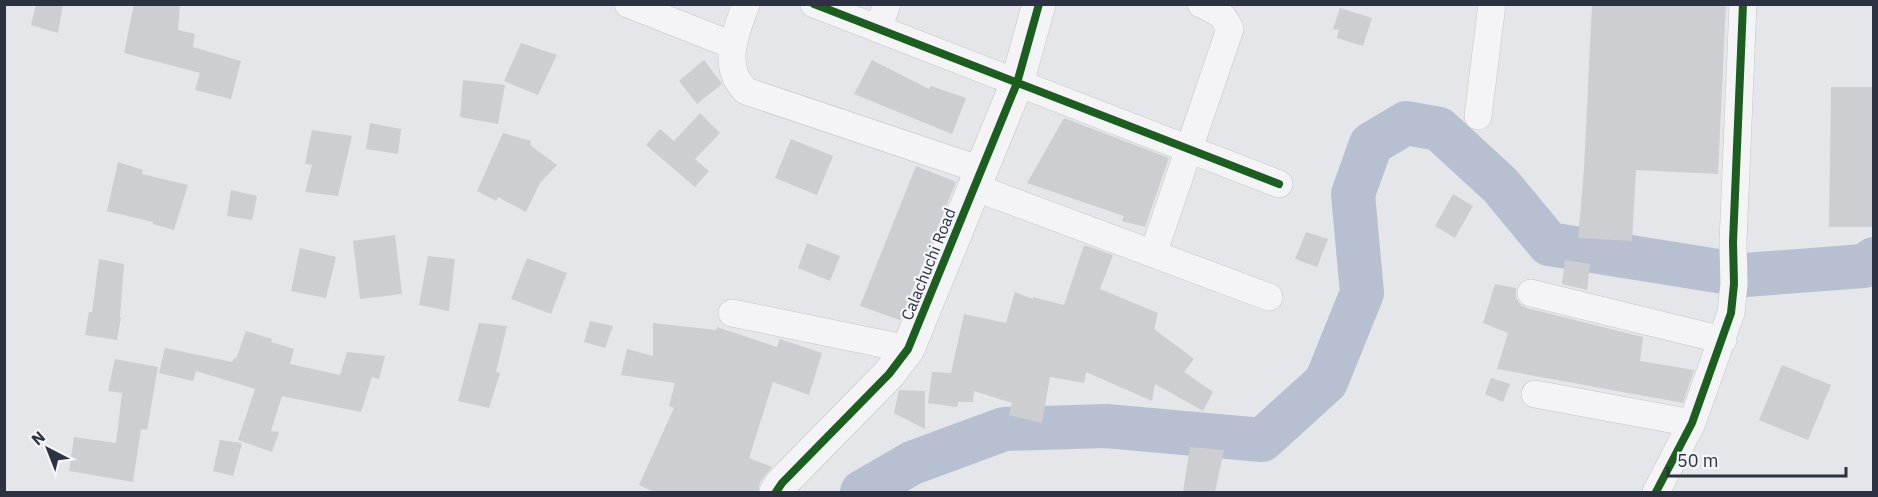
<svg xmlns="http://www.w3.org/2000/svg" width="1878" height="497" viewBox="0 0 1878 497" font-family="'IBM Plex Sans',sans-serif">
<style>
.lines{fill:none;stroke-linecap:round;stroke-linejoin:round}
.river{stroke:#b6c0d0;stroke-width:44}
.building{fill:#cdced1}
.minor-casing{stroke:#c2c4c7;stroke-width:28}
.tertiary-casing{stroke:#c2c4c7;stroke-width:34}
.minor{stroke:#f4f4f6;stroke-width:27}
.tertiary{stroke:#f4f4f6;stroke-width:33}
.cycleway-casing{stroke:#f3f4f7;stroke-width:11}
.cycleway{stroke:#1b5e20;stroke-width:8}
.labels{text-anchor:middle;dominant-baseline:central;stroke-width:4.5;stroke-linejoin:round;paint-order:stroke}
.street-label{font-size:16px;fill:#2c3241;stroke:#f3f4f7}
</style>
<rect width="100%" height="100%" fill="#e4e6e9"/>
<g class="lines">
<path class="river" d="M 1745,275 L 1864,266 L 1874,259
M 862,492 L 912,463 L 1004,429 L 1106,426 L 1262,440 L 1326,382 L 1362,293 L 1353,194 L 1371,144 L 1406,123 L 1439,129 L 1500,185 L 1549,244 L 1724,272"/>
</g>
<path class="building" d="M 36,4 L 63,4 L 58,33 L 31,25 Z
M 134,4 L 180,4 L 178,30 L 195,34 L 193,47 L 241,61 L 231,99 L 195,90 L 200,73 L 124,53 Z
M 1592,4 L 1726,4 L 1718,174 L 1636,170 L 1632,241 L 1578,238 L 1584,169 Z
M 1340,8 L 1372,18 L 1363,46 L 1337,38 L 1339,30 L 1333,29 Z
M 521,43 L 557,55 L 538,95 L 504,81 Z
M 704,60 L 722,84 L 697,104 L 679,81 Z
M 872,60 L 929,89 L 931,86 L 966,98 L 952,134 L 854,94 Z
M 463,80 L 505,85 L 498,124 L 460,117 Z
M 1831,87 L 1874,87 L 1874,227 L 1829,227 Z
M 700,113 L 720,133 L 695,159 L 709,171 L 695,187 L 646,145 L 660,129 L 674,141 Z
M 1064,118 L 1169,158 L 1145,227 L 1122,221 L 1124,216 L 1027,183 Z
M 370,123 L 401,129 L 398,154 L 366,149 Z
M 312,130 L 352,136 L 338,196 L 305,192 L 312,165 L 305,164 Z
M 503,133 L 531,141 L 530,145 L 557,165 L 540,183 L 526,212 L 498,197 L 496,201 L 477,191 Z
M 791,139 L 833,156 L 817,195 L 775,178 Z
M 118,162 L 143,170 L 142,174 L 188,185 L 174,230 L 153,224 L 153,222 L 107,211 Z
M 916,166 L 956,182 L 900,320 L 860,306 Z
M 231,190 L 257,196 L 252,220 L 227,216 Z
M 1453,194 L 1473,206 L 1455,238 L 1435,226 Z
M 1306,232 L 1328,239 L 1317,267 L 1295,259 Z
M 395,235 L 402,294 L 360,299 L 353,241 Z
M 807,243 L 840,256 L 830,281 L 798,268 Z
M 1084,245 L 1113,255 L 1100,289 L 1158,313 L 1154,329 L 1194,359 L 1184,372 L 1213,392 L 1203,411 L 1155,384 L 1152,401 L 1086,372 L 1084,383 L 1050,377 L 1042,423 L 1009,415 L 1012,403 L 974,391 L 973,402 L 958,402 L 957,407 L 928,403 L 932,372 L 951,373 L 964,314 L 1006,323 L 1015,292 L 1033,299 L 1033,297 L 1064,305 Z
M 300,248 L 336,257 L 326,298 L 291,291 Z
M 428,256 L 455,259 L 449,311 L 419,305 Z
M 527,258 L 567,273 L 551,314 L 511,299 Z
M 99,259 L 124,264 L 120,317 L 121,317 L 117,340 L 85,335 L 89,312 L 92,312 Z
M 1565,260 L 1590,264 L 1587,290 L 1562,284 Z
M 1495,284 L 1516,288 L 1516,298 L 1521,305 L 1527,308 L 1643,337 L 1640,361 L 1694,370 L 1683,403 L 1497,369 L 1508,333 L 1483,323 Z
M 590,321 L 613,326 L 605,348 L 584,342 Z
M 479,323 L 507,326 L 496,372 L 500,373 L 489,408 L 458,401 Z
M 653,323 L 716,330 L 717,327 L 777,347 L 780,339 L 822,353 L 809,395 L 773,382 L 749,458 L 772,467 L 760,482 L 758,492 L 654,492 L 639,485 L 674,408 L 669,406 L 675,383 L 621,375 L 627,349 L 653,356 Z
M 246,331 L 272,339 L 271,342 L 294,349 L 290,364 L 340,375 L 347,352 L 385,356 L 379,379 L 372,377 L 361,412 L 282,396 L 271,431 L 279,432 L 272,452 L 238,440 L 255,389 L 196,371 L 193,381 L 159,373 L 165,348 L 232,362 L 234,358 L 236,359 Z
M 115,359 L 158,367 L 147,430 L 141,429 L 133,482 L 69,471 L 74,437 L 116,443 L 122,393 L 108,391 Z
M 1782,365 L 1831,385 L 1808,440 L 1759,420 Z
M 1491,378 L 1510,384 L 1503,402 L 1485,394 Z
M 899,390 L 925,391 L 925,429 L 894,413 Z
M 220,440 L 242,443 L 233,476 L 213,471 Z
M 1190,447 L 1224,450 L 1215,492 L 1183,492 Z"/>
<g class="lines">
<g class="minor-casing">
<path id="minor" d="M 628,4 L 732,45
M 746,4 C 736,33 720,66 746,91 L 981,170
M 814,4 L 1279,184
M 878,29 L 887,4
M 1478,116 L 1492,4
M 974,187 L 1269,297
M 1153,254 L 1230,29 C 1223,13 1216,11 1201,4
M 1531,293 L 1723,340
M 732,313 L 908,349
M 1535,394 L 1692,423
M 1656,492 L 1692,423 L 1731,313 L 1734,284 L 1733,242 L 1743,4"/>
</g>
<g class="tertiary-casing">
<path id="tertiary" d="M 776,492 L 782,483 L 889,374 L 908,349 L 1017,83 L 1039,4"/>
</g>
<use href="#minor" class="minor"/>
<use href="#tertiary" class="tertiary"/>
<g class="cycleway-casing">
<path id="cycleway" d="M 814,4 L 1279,184
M 776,492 L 782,483 L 889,374 L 908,349 L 1017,83 L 1039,4
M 1656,492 L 1692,423 L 1731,313 L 1734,284 L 1733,242 L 1743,4"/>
</g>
<use href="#cycleway" class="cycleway"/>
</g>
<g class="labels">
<g class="street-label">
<text transform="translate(928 264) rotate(-68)">Calachuchi Road</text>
</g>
</g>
<rect width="1878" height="497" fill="none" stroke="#2c3241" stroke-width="12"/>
<g transform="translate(48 449) rotate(318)" stroke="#f3f4f7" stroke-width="4.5" paint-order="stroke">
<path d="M0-4.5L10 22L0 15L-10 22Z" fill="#2c3241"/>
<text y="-9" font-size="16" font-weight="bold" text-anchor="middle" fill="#2c3241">N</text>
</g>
<path d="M1668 467v9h178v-9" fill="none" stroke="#2c3241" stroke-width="3"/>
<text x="1677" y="467" font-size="18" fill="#2c3241" stroke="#f3f4f7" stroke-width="4.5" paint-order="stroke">50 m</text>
</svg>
